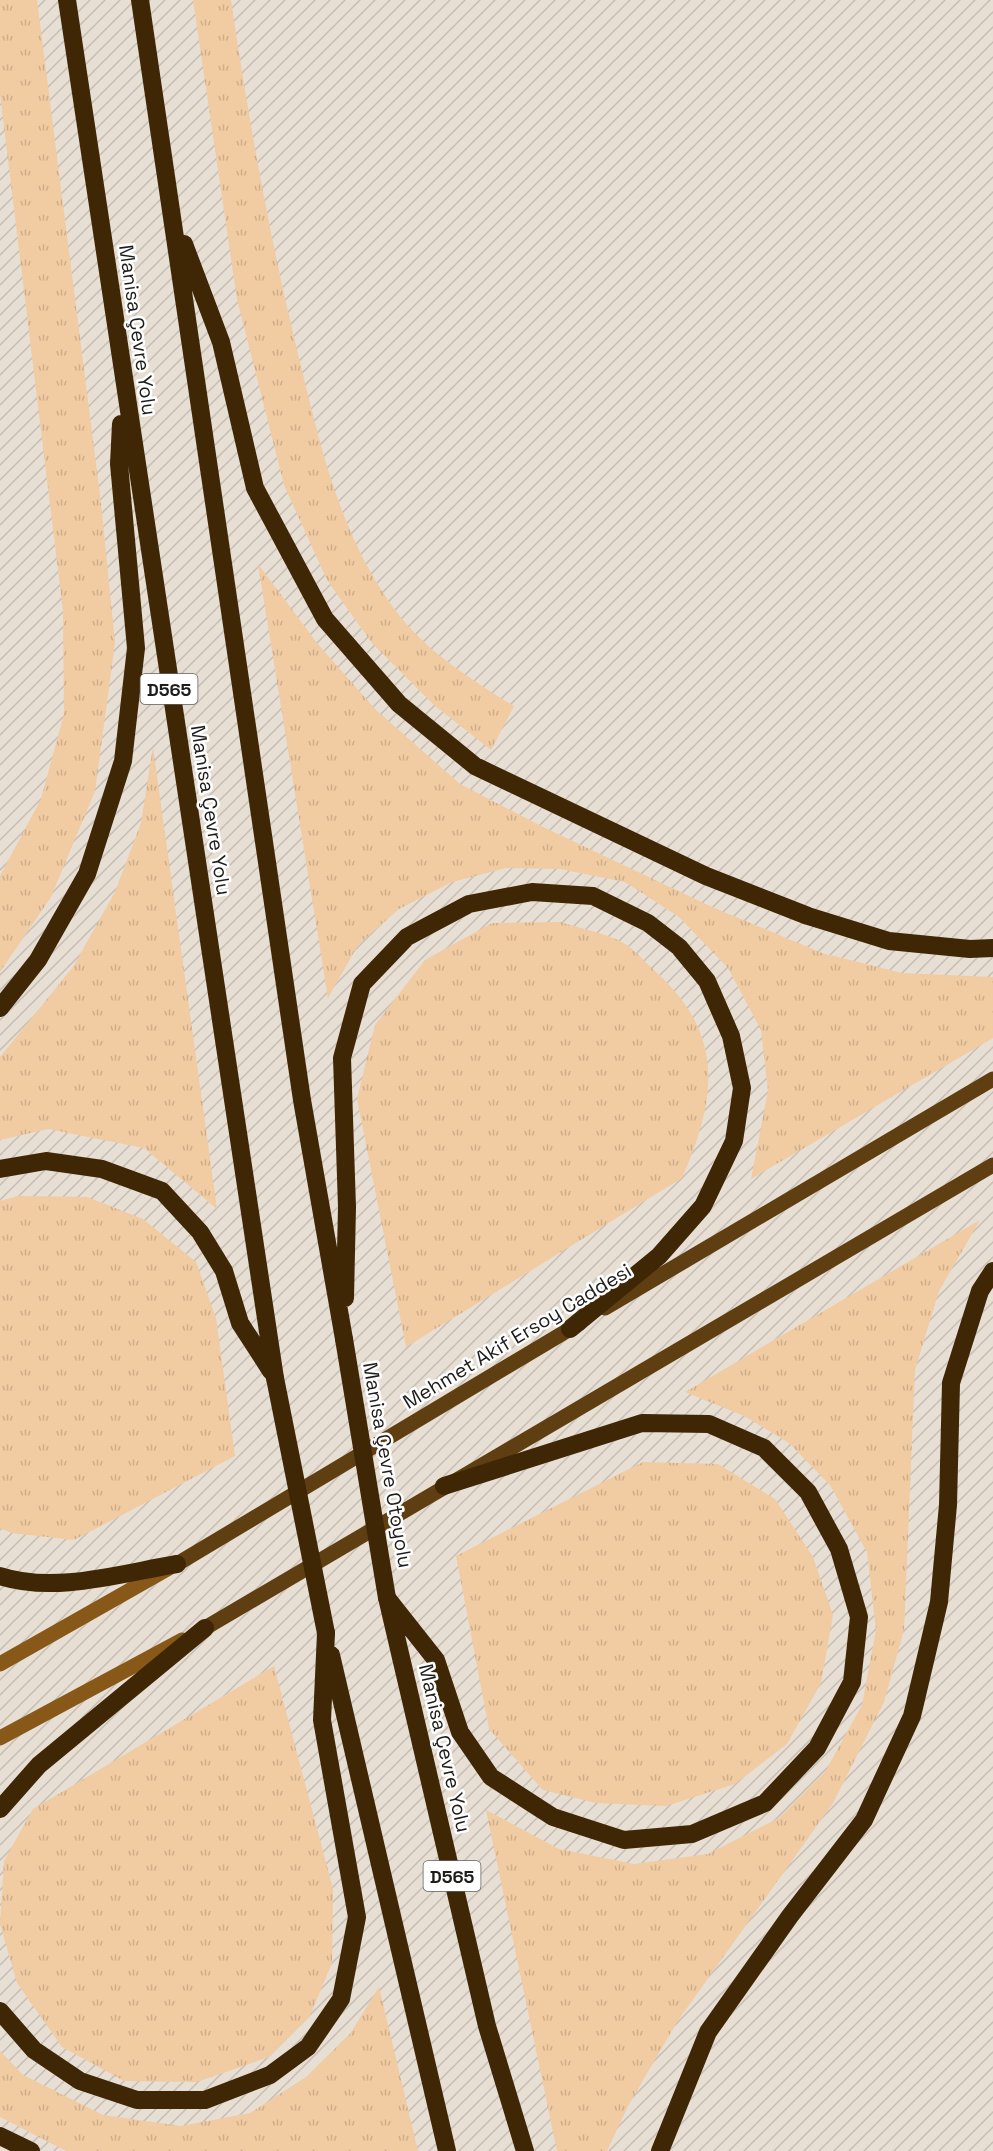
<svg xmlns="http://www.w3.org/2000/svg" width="993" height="2151" viewBox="0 0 993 2151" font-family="'Space Grotesk',sans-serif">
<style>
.industrial{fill:url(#industrial-furrows)}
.grass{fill:url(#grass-tufts)}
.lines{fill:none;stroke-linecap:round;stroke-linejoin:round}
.secondary{stroke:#875817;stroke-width:15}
.primary{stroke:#5f3e11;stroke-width:15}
.highway{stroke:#3f2706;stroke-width:18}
.highway-bridge{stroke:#3f2706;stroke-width:18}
.labels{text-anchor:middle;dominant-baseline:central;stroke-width:5;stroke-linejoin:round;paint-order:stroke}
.shield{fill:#fff;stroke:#626160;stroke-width:1.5}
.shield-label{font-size:18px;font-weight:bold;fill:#1e1d1c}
.street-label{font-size:20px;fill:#1e1d1c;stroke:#fff}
</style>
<defs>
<pattern id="industrial-furrows" width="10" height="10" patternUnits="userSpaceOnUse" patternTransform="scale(1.5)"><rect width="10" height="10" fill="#e7ded4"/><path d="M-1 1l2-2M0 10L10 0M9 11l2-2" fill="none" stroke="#c6beb5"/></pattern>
<pattern id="grass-tufts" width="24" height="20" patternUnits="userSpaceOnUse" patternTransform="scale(1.5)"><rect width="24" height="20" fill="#f1cba1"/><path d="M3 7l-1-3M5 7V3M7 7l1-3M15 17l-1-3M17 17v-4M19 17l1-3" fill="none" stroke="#ceae8a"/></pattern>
</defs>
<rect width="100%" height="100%" fill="#efebe7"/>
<path class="industrial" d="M 0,0 L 993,0 L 993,2151 L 0,2151 Z"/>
<path class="grass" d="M 0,0 L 37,0 L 101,503 L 115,643 L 95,791 L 51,897 L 0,972 L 0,876 L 41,799 L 64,714 L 63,611 L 0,94 Z
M 193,0 L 231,0 C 249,123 271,245 301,366 C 322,454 344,548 403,620 C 433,656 475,682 514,706 L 491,750 L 434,705 L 372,643 L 327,580 L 284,485 L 237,299 Z
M 258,564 L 317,643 L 376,710 L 460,784 L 545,828 L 710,906 L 822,953 L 902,973 L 993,977 L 993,1038 L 751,1179 L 768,1091 L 761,1030 L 728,968 L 679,917 L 625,882 L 560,869 L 506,868 L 452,882 L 399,909 L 358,945 L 328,998 Z
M 153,747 L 217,1209 L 144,1148 L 48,1129 L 0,1140 L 0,1057 L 73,967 L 115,892 L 141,823 Z
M 561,922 C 581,929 604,933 622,942 C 635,949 646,964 657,973 C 726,1036 716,1100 682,1178 L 406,1347 L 357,1099 L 375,1025 L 425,960 L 492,923 Z
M 18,1196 L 87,1197 L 143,1219 L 196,1262 L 216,1318 L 235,1456 L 74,1540 L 11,1533 L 0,1528 L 0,1201 Z
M 980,1220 L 939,1291 L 915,1370 L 904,1630 L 884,1702 L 833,1803 L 677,2022 L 628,2106 L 607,2151 L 557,2151 L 486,1810 L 559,1849 L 634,1864 L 708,1854 L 779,1818 L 825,1772 L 862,1705 L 876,1630 L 867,1552 L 830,1485 L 789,1443 L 744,1416 L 685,1392 Z
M 643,1462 L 718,1464 L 775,1499 L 813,1557 L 833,1615 L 821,1683 L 787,1744 L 735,1784 L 666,1806 L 596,1803 L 543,1790 L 489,1729 L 456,1556 Z
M 274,1666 L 333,1889 L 332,1963 L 310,2016 L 269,2057 L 197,2082 L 124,2081 L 62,2047 L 17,1983 L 0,1924 L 4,1861 L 33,1809 Z
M 379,1987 L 418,2151 L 66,2151 L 0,2117 L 0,2051 L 23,2075 L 103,2115 L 181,2126 L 250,2113 L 306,2077 L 350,2034 Z"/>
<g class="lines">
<path class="secondary" d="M 0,1664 L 169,1568
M 0,1738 L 182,1640"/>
<path class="primary" d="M 605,1308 L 993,1079
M 177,1564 L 580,1323
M 205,1628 L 993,1165"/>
<path class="highway" d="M 67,0 L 275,1378
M 140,0 L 302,1100 L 344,1339
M 184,244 L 221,342 L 255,488 L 325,619 L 399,704 L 475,766 L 706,876 L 808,916 L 889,941 L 970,949 L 993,948
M 0,1008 L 38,960 L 87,874 L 123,761 L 136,648 L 119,464 L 121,424
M 0,1169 L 46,1161 L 102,1169 L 162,1191 L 200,1232 L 224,1271 L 240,1323 L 271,1371
M 345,1298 L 347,1207 L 342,1058 L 362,984 L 407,937 L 469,904 L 532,892 L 593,896 L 648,923 L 679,947 L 707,981 L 731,1036 L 742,1088 L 734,1141 L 703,1206 L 659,1256 L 570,1329
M 0,1576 C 55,1594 122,1573 177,1564
M 387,1598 L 436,1660 L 460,1732 L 491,1777 L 553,1817 L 624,1840 L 692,1834 L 765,1803 L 817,1748 L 852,1682 L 859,1617 L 839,1549 L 808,1492 L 764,1448 L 709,1424 L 642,1423 L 444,1486
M 388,1602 L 487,2026 L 525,2151
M 331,1655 L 447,2151
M 0,1809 L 39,1765 L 205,1628
M 0,2011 L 34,2050 L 80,2081 L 137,2100 L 205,2100 L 270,2075 L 308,2047 L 341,1999 L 357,1917 L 322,1720 L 326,1633
M 0,2136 L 31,2151
M 660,2151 L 708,2032 L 790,1916 L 864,1820 L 912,1716 L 939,1602 L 948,1505 L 951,1383 L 980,1291 L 993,1271"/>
<path class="highway-bridge" d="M 344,1339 L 387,1598
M 275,1378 L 326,1633"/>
</g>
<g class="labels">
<g class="shield">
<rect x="140.5" y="674" width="57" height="30" rx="4.5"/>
<rect x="423.5" y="1861" width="57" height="30" rx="4.5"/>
</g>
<g class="shield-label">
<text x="169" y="689">D565</text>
<text x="452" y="1876">D565</text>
</g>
<g class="street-label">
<text transform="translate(138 330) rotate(82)">Manisa Çevre Yolu</text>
<text transform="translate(211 810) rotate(81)">Manisa Çevre Yolu</text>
<text transform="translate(517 1336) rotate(-31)">Mehmet Akif Ersoy Caddesi</text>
<text transform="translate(388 1465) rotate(80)">Manisa Çevre Otoyolu</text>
<text transform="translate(445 1748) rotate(77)">Manisa Çevre Yolu</text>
</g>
</g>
</svg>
